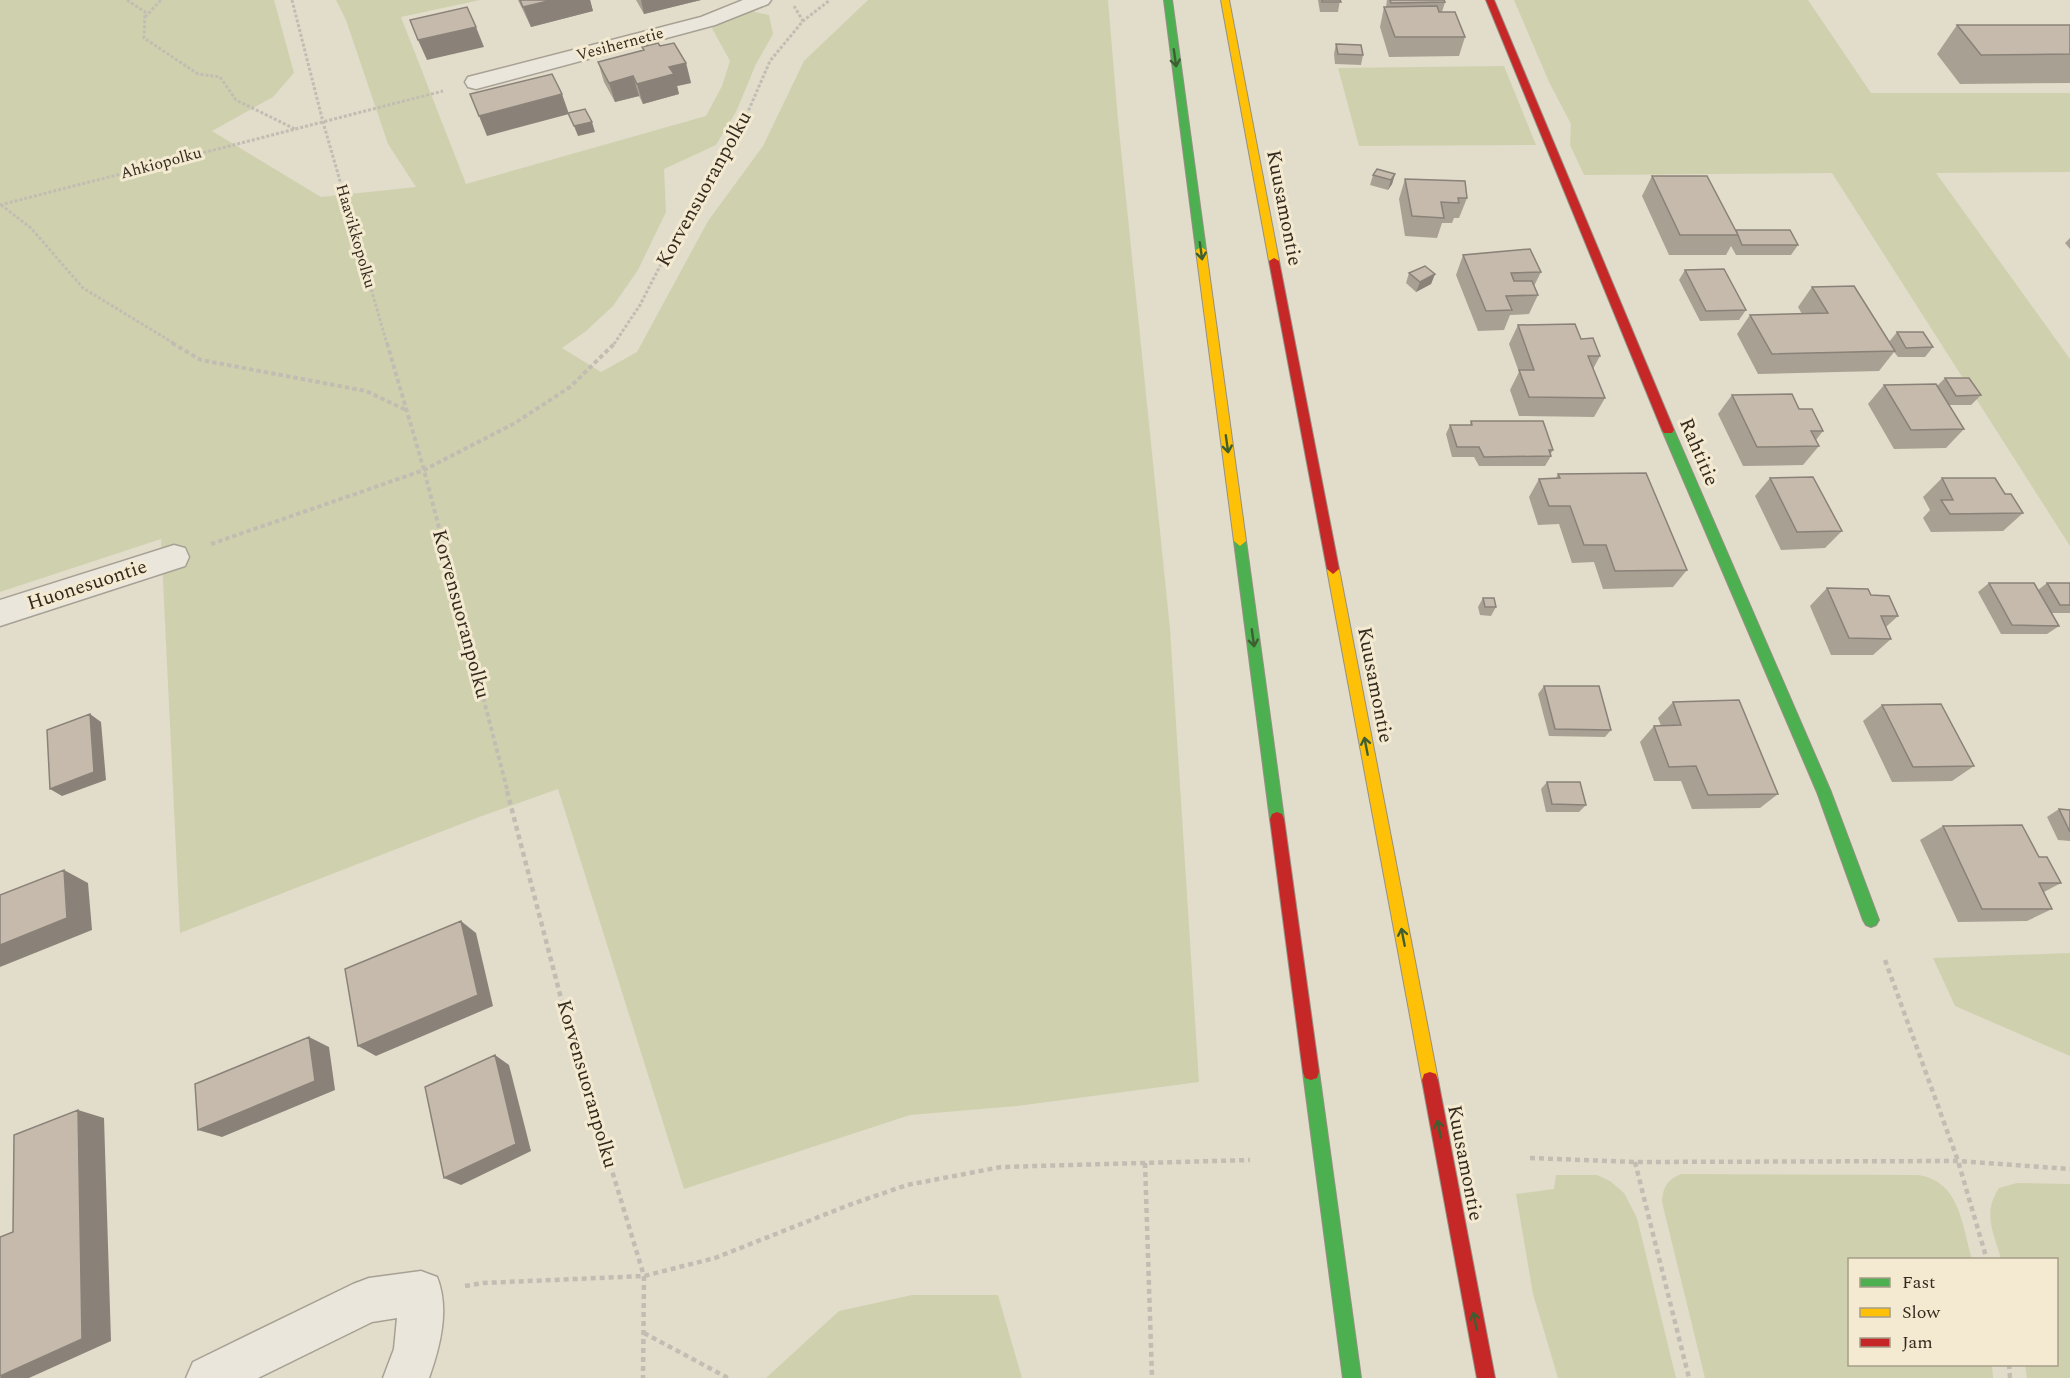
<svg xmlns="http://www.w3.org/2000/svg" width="2070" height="1378" viewBox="0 0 2070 1378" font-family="Spectral,serif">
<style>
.green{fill:#cfd1ae}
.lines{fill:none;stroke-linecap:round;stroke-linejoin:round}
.street-casing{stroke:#a7a194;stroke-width:3}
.fast-casing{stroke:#969084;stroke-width:2}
.slow-casing{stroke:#969084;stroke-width:2}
.jam-casing{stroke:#969084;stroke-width:2}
.path-far2{stroke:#c2bdb3;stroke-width:3;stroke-dasharray:3 2;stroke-linecap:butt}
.path-far1{stroke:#c2bdb3;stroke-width:4;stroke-dasharray:4.5 3;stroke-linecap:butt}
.path{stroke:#c2bdb3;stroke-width:4.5;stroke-dasharray:5 4;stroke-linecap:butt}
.street{fill:#eae6dc;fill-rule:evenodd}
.fast{fill:#4caf50;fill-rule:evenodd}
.slow{fill:#ffc107;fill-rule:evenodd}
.jam{fill:#c62828;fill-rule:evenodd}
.wall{fill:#a9a094}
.shaded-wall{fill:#8a8278}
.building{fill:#c5baac;stroke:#8a8278;stroke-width:1.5}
.oneway{stroke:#3e5f31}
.labels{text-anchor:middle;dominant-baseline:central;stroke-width:6;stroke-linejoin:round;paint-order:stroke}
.far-street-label{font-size:16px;fill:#34291d;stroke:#f3ead1}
.street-label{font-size:20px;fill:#34291d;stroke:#f3ead1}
</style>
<rect width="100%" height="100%" fill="#e2dccb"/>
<path class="green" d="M 0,0 L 274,0 L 294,73 L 273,97 L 212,131 L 321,197 L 416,187 L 388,144 L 346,20 L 336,0 L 480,0 L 401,17 L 466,184 L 706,116 L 722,86 L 730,61 L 708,21 L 742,9 L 769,15 L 773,34 L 756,64 L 736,112 L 716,145 L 664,169 L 666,212 L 638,270 L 613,306 L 586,331 L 562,348 L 601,372 L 637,352 L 708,221 L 763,146 L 804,61 L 868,0 L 1108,0 L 1118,120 L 1170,629 L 1199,1082 L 1017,1106 L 910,1115 L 684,1189 L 558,789 L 479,817 L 180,933 L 161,539 L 0,592 Z
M 1514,0 L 1808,0 L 1871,93 L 2070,93 L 2070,172 L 1936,173 L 2070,359 L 2070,546 L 1832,173 L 1584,175 L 1570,145 L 1571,124 L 1549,82 Z
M 1504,66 L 1536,145 L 1359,146 L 1338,68 Z
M 2070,953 L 2070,1056 L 1955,1006 L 1933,958 Z
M 1681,1174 L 1918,1175 C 1960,1181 1962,1225 1972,1259 L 1850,1260 L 1850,1364 L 1992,1365 L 1993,1378 L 1705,1378 L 1662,1202 C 1663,1187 1667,1180 1681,1174 Z
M 1556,1175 L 1597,1175 L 1610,1181 L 1624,1193 L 1637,1218 L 1676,1378 L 1558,1378 L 1533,1294 L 1516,1194 L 1554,1189 Z
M 2017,1183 L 2070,1184 L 2070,1378 L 2027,1378 L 2025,1365 L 2056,1364 L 2056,1260 L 2001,1259 C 1994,1233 1982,1213 1999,1188 Z
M 912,1295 L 998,1295 L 1022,1378 L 766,1378 L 839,1311 Z"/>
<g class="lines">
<g class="street-casing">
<path id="street" d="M 743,0 L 771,0 L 768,4 L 715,25 L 476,89 L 468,87 L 465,82 L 468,77 L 701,17 Z
M 174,545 L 185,548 L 189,557 L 185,566 L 0,626 L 0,600 Z
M 421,1271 L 437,1277 C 450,1309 440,1347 429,1378 L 383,1378 L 394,1349 L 397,1318 L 372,1322 L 258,1378 L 186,1378 L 193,1362 L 353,1284 L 369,1278 Z"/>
</g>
<g class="fast-casing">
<path id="fast" d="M 1164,0 L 1172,0 L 1206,250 L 1201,253 L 1196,250 Z
M 1668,426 L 1674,430 L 1831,792 L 1879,920 L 1876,925 L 1871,927 L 1866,925 L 1863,920 L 1817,792 L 1662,430 Z
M 1240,536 L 1246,541 L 1284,819 L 1282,824 L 1277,826 L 1272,824 L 1270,819 L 1234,541 Z
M 1311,1064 L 1317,1066 L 1319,1072 L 1361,1378 L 1343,1378 L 1303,1072 L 1305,1066 Z"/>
</g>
<g class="slow-casing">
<path id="slow" d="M 1221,0 L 1229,0 L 1279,261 L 1274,264 L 1269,261 Z
M 1201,247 L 1206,250 L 1246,541 L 1240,546 L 1234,541 L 1196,250 Z
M 1333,564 L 1339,569 L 1438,1080 L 1436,1086 L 1430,1088 L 1424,1086 L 1422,1080 L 1327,569 Z"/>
</g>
<g class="jam-casing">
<path id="jam" d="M 1486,0 L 1494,0 L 1674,430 L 1672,433 L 1664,433 L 1662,430 Z
M 1274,258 L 1279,261 L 1339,569 L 1333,574 L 1327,569 L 1269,261 Z
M 1277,812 L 1282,814 L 1284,819 L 1319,1072 L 1317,1078 L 1311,1080 L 1305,1078 L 1303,1072 L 1270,819 L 1272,814 Z
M 1430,1072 L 1436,1074 L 1438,1080 L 1495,1378 L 1477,1378 L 1422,1080 L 1424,1074 Z"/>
</g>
<path class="path-far2" d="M 127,0 L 145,12 L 144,38 L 198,74 L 220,77 L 236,100 L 295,129
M 292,0 L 323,122 L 387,344
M 794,6 L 803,21
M 145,17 L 161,0
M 0,205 L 443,91
M 1,205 L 31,228 L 83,288 L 175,344
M 614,344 L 640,305 L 679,229 L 740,130 L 770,61 L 803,21 L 830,0"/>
<path class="path-far1" d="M 172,343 L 201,360 L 366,391 L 406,410
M 387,343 L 424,470 L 508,793
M 211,544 L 424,470 L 515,423 L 570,387 L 615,343"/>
<path class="path" d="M 507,791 L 569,1029 L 644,1276 L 643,1378
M 1885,960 L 1958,1161 L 1987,1260
M 1530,1158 L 1635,1162 L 1958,1161 L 2070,1169
M 1635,1162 L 1689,1378
M 1145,1163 L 1152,1378
M 465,1286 L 483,1283 L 644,1276 L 715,1258 L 849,1205 L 907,1185 L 1001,1167 L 1250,1160
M 644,1333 L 728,1378
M 2009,1364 L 2010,1378"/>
<use href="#street" class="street"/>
<use href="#fast" class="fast"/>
<use href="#slow" class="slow"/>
<use href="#jam" class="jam"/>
</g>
<path class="wall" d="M 518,0 L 590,0 L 593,11 L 531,27 Z
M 636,0 L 701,0 L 644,14 Z
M 1318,0 L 1340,0 L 1338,12 L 1320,12 Z
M 1387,0 L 1444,0 L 1445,2 L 1442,12 L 1465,37 L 1459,56 L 1389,57 L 1380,27 L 1384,7 L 1386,7 Z
M 1957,25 L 2070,25 L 2070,83 L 1960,84 L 1937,54 Z
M 1336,44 L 1363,55 L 1361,65 L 1335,64 L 1334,54 Z
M 660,46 L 686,63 L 691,83 L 677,86 L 679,94 L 643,104 L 639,96 L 615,102 L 604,82 L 598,62 L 643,50 L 642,47 Z
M 1395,174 L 1392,184 L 1388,190 L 1370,185 L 1373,175 Z
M 1652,176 L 1736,230 L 1798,245 L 1791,255 L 1736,255 L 1731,246 L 1726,255 L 1669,255 L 1642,196 Z
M 1405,179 L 1467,198 L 1459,218 L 1454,218 L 1452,223 L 1442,223 L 1437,238 L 1405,236 L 1399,199 Z
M 2070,238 L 2070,249 L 2065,243 Z
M 1463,255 L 1541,272 L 1534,286 L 1538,295 L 1529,314 L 1510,315 L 1504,330 L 1478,331 L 1456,275 Z
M 1685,270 L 1746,310 L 1739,320 L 1700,321 L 1679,280 Z
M 1409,273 L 1435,274 L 1431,284 L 1416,292 L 1406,283 Z
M 1812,287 L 1889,342 L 1897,332 L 1933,347 L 1925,357 L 1898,357 L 1894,352 L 1879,371 L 1758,374 L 1737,334 L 1750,315 L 1802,314 L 1798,307 Z
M 1518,325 L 1600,356 L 1593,369 L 1605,398 L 1594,417 L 1519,416 L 1510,390 L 1519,372 L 1509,344 Z
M 1945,378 L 1981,395 L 1971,405 L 1949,405 L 1964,429 L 1946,448 L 1894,449 L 1868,404 L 1884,385 L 1937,386 Z
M 1732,395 L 1823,431 L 1816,440 L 1819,446 L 1803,465 L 1743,466 L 1718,414 Z
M 1471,421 L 1553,450 L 1550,455 L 1551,456 L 1545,466 L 1479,466 L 1474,457 L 1452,457 L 1446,434 L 1450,425 L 1470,425 Z
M 1558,474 L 1687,570 L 1673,587 L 1603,589 L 1594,562 L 1572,563 L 1559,524 L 1538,525 L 1529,497 L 1539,479 L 1556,478 Z
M 1770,478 L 1842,531 L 1825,548 L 1781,550 L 1755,496 Z
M 1942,478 L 2005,494 L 2023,513 L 2003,531 L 1931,532 L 1923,518 L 1930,510 L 1923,497 Z
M 1989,583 L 2038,590 L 2047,583 L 2070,584 L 2070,613 L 2052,613 L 2059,626 L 2047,634 L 2001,634 L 1978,592 Z
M 1827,588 L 1871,595 L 1898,616 L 1886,627 L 1891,639 L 1873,655 L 1831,655 L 1810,606 Z
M 1483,598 L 1496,607 L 1491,616 L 1480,615 L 1478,607 Z
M 1544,686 L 1611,730 L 1605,737 L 1549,736 L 1538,694 Z
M 1673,702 L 1778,794 L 1760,808 L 1692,809 L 1681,781 L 1654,781 L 1640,742 L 1654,726 L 1661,726 L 1658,718 Z
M 1882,705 L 1974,766 L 1952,781 L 1892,782 L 1863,721 Z
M 1547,782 L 1586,805 L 1579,812 L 1546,812 L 1541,789 Z
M 2059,809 L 2070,810 L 2070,841 L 2058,840 L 2047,817 Z
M 1943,826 L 2039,857 L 2061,883 L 2044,892 L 2052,909 L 2027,921 L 1958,922 L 1920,840 Z"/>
<path class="shaded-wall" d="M 552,0 L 590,0 L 593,11 L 531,27 L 523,7 Z
M 641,0 L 701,0 L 644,14 Z
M 476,27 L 484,47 L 427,60 L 418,40 Z
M 686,63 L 691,83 L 677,86 L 679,94 L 643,104 L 637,84 L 669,67 Z
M 633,76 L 639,96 L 615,102 L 609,83 Z
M 562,94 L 569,114 L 487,136 L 479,116 Z
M 592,122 L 595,132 L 578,136 L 574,126 Z
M 1395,174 L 1392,184 L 1388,190 L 1391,180 Z
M 1435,274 L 1431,284 L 1416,292 L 1420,282 Z
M 90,714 L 101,722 L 106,780 L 62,796 L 50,789 Z
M 64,870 L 88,883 L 92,930 L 0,967 L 0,945 Z
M 461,921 L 476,933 L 493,1006 L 376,1056 L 358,1046 Z
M 309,1037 L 329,1047 L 335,1090 L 222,1137 L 198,1130 Z
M 495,1055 L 509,1065 L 531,1151 L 461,1185 L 444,1178 Z
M 78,1110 L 104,1118 L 111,1341 L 29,1378 L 0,1378 Z"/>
<path class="building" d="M 520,0 L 552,0 L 523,7 Z
M 1322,0 L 1340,0 L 1341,2 L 1322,2 Z
M 1390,0 L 1444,0 L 1445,2 L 1391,3 Z
M 1437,6 L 1439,12 L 1455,12 L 1465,37 L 1395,37 L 1384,7 Z
M 467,7 L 476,27 L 418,40 L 410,20 Z
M 1957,25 L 2070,25 L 2070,54 L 1981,55 Z
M 658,43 L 660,46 L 674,43 L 686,63 L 669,67 L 674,74 L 637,84 L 633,76 L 609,83 L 598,62 L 644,50 L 642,47 Z
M 1336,44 L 1361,45 L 1363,55 L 1338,54 Z
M 552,74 L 562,94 L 479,116 L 470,94 Z
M 585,109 L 592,122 L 574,126 L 568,113 Z
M 1377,169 L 1395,174 L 1391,180 L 1373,175 Z
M 1652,176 L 1707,176 L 1738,235 L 1680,235 Z
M 1405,179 L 1465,181 L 1467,198 L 1458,198 L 1459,203 L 1441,202 L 1444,218 L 1412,216 Z
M 1736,230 L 1790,230 L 1798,245 L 1742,245 Z
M 1530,249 L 1541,272 L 1511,273 L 1514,281 L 1532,281 L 1538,295 L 1506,296 L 1512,310 L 1486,311 L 1463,255 Z
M 1425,266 L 1435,274 L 1420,282 L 1409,273 Z
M 1724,269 L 1746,310 L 1706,311 L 1685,270 Z
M 1854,286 L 1895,351 L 1772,354 L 1750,315 L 1828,313 L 1812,287 Z
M 1575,324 L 1581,339 L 1593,338 L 1600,356 L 1588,356 L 1605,398 L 1529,397 L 1519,370 L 1534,370 L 1518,325 Z
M 1897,332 L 1923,332 L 1933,347 L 1906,348 Z
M 1945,378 L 1969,378 L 1981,395 L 1956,396 Z
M 1936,384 L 1964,429 L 1911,430 L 1884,385 Z
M 1792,394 L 1799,409 L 1812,409 L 1823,431 L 1811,431 L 1819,446 L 1757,447 L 1732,395 Z
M 1471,421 L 1543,421 L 1553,450 L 1549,450 L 1551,456 L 1484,457 L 1479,447 L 1457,447 L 1450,425 L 1472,425 Z
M 1646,473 L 1687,570 L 1615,571 L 1606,545 L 1584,545 L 1570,506 L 1549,506 L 1539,479 L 1560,478 L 1558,474 Z
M 1813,477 L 1842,531 L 1797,532 L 1770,478 Z
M 1942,478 L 1995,478 L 2005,494 L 2011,494 L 2023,513 L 1950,514 L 1941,500 L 1953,500 Z
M 1989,583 L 2034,583 L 2059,626 L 2012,625 Z
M 2047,583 L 2070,583 L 2070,605 L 2060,605 Z
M 1827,588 L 1868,589 L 1871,595 L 1889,596 L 1898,616 L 1881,616 L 1891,639 L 1849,638 Z
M 1483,598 L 1494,598 L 1496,607 L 1485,607 Z
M 1544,686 L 1599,686 L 1611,730 L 1555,729 Z
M 1739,700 L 1778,794 L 1708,795 L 1696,766 L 1669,767 L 1654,726 L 1681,725 L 1673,702 Z
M 1941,704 L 1974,766 L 1913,767 L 1882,705 Z
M 90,714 L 94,772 L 50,789 L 47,730 Z
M 1547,782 L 1580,782 L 1586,805 L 1552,804 Z
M 2059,809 L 2070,810 L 2070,832 Z
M 2022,825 L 2039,857 L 2047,857 L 2061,883 L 2039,883 L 2052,909 L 1982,909 L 1943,826 Z
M 64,870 L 67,918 L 0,945 L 0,895 Z
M 461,921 L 478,995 L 358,1046 L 345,969 Z
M 309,1037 L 315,1081 L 198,1130 L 195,1084 Z
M 495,1055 L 516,1144 L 444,1178 L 425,1087 Z
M 78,1110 L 82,1339 L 0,1376 L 0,1237 L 13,1232 L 14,1135 Z"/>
<defs><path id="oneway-shaft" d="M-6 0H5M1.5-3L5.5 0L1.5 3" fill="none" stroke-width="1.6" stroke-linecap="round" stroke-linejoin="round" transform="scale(1.5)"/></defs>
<g class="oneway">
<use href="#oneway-shaft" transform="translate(1175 58) rotate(82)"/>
<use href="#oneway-shaft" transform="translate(1201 251) rotate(82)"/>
<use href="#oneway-shaft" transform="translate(1227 444) rotate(82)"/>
<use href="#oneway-shaft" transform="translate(1253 638) rotate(82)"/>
<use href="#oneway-shaft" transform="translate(1366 746) rotate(-101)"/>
<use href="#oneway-shaft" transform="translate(1403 937) rotate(-101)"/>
<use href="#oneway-shaft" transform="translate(1439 1129) rotate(-101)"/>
<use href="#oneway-shaft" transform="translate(1475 1321) rotate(-101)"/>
</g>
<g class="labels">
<g class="far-street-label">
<text transform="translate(620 44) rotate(-15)">Vesihernetie</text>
<text transform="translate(161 163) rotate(-15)">Ahkiopolku</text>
<text transform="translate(356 236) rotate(74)">Haavikkopolku</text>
</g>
<g class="street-label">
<text transform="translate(704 189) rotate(-61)">Korvensuoranpolku</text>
<text transform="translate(1284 208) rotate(79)">Kuusamontie</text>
<text transform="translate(1699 452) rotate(67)">Rahtitie</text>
<text transform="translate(87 585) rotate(-18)">Huonesuontie</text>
<text transform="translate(461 614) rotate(75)">Korvensuoranpolku</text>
<text transform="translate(1375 685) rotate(79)">Kuusamontie</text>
<text transform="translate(587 1084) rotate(74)">Korvensuoranpolku</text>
<text transform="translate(1465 1163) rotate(79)">Kuusamontie</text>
</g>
</g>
<rect x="1848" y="1258" width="210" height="108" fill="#f3ead1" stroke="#a79d89" stroke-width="1.5"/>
<rect x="1860" y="1278" width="30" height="9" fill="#4caf50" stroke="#a79d89" stroke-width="1.5"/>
<text x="1902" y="1288" font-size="18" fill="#34291d">Fast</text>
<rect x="1860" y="1308" width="30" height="9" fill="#ffc107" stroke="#a79d89" stroke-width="1.5"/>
<text x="1902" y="1318" font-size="18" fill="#34291d">Slow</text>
<rect x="1860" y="1338" width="30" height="9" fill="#c62828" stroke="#a79d89" stroke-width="1.5"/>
<text x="1902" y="1348" font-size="18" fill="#34291d">Jam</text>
</svg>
